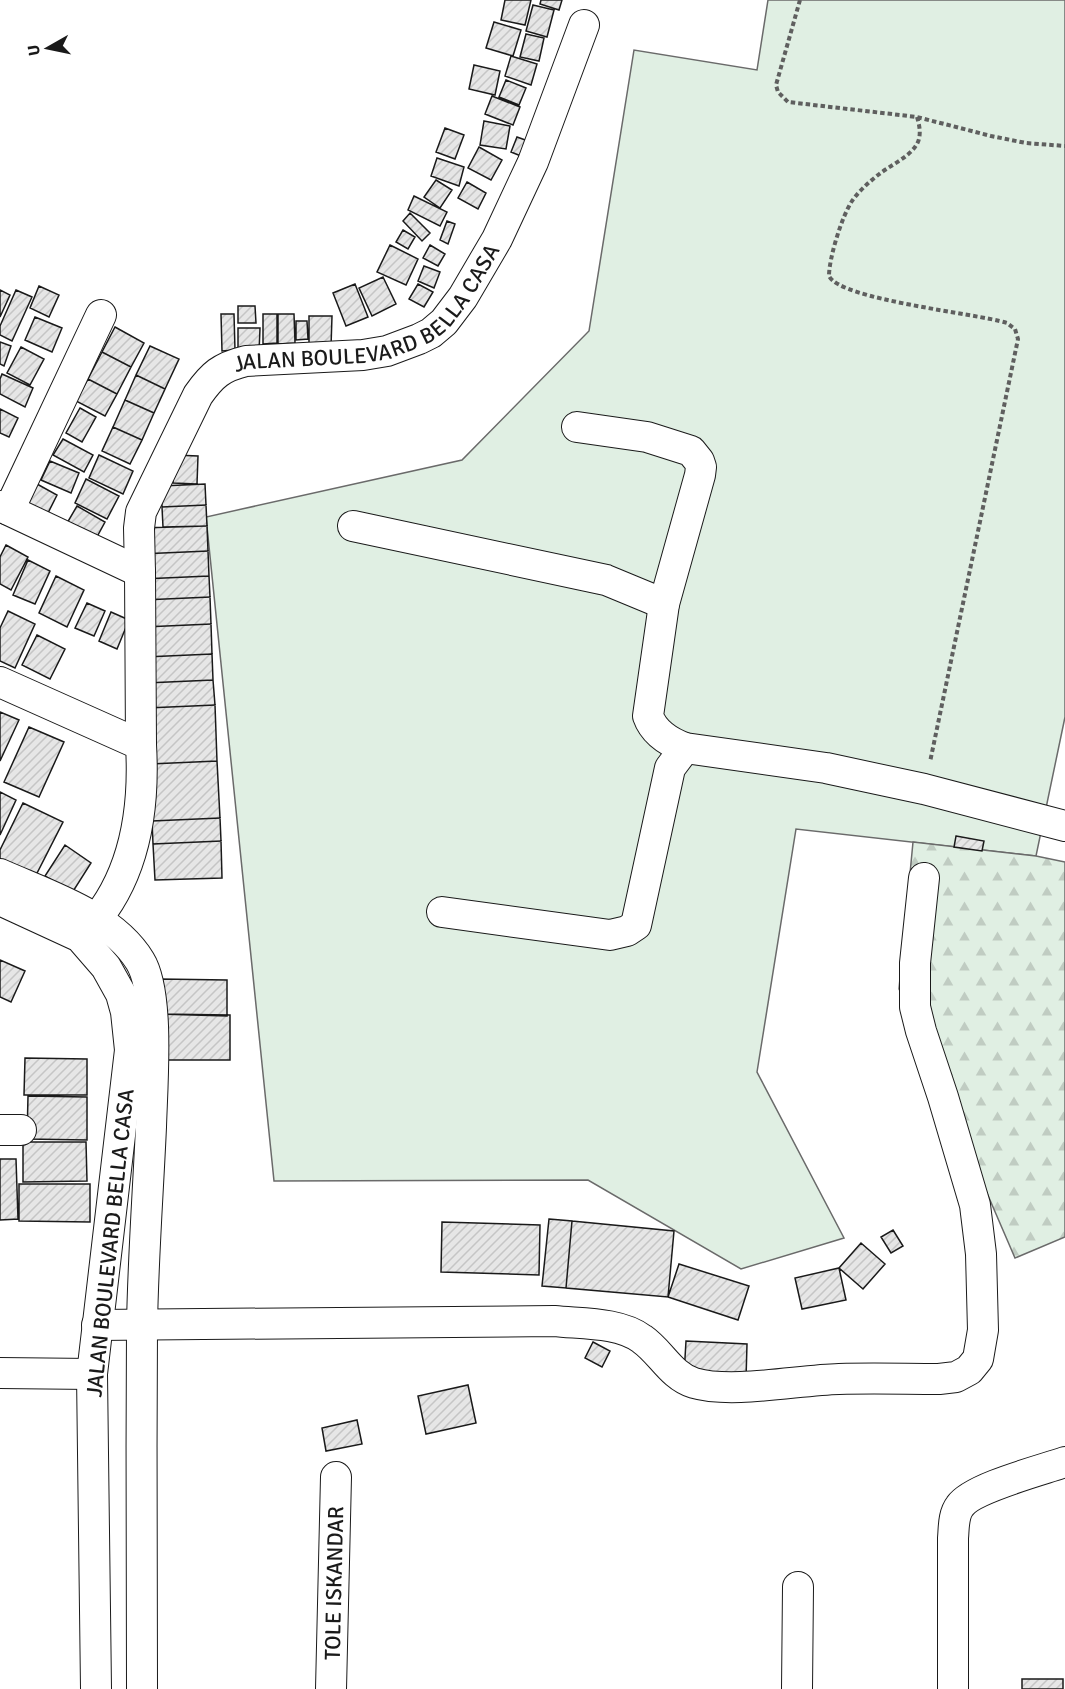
<svg xmlns="http://www.w3.org/2000/svg" width="1065" height="1689" viewBox="0 0 1065 1689" font-family="Signika,sans-serif">
<style>
.green{fill:#e0efe3;stroke:#6a6a6a;stroke-width:1.5}
.forest{fill:url(#forest-firs);stroke:#6a6a6a;stroke-width:1.5}
.building{fill:url(#building-hatch);stroke:#1a1a1a;stroke-width:1.5}
.lines{fill:none;stroke-linecap:round;stroke-linejoin:round}
.minor-casing{stroke:#1a1a1a;stroke-width:32}
.path{stroke:#5f5f5f;stroke-width:4;stroke-dasharray:4.5 3;stroke-linecap:butt}
.minor{stroke:#fff;stroke-width:30}
.labels{text-anchor:middle;dominant-baseline:central;stroke-width:4.5;stroke-linejoin:round;paint-order:stroke}
.street-label{font-size:22px;fill:#1a1a1a;stroke:#fff}
</style>
<defs>
<pattern id="forest-firs" width="22" height="20" patternUnits="userSpaceOnUse" patternTransform="scale(1.5)"><rect width="22" height="20" fill="#e0efe3"/><path d="M5 1l3.5 6h-7zM16 11l3.5 6h-7z" fill="#c0ccc2"/></pattern>
<pattern id="building-hatch" width="6" height="6" patternUnits="userSpaceOnUse" patternTransform="scale(1.5)"><rect width="6" height="6" fill="#e6e6e6"/><path d="M-1 1l2-2M0 6l6-6M5 7l2-2" fill="none" stroke="#c5c5c5"/></pattern>
</defs>
<rect width="100%" height="100%" fill="#fff"/>
<path class="green" d="M 768,0 L 1065,0 L 1065,717 L 1036,856 L 796,829 L 757,1072 L 844,1238 L 741,1269 L 588,1180 L 274,1181 L 206,517 L 462,460 L 589,331 L 634,50 L 757,70 Z"/>
<path class="forest" d="M 913,842 L 1036,856 L 1065,862 L 1065,1237 L 1015,1258 L 899,989 Z"/>
<path class="building" d="M 505,0 L 531,0 L 525,25 L 501,20 Z
M 541,0 L 562,0 L 559,10 L 540,4 Z
M 533,5 L 554,10 L 547,37 L 526,31 Z
M 494,22 L 521,30 L 513,56 L 486,48 Z
M 526,34 L 544,38 L 539,61 L 520,57 Z
M 511,56 L 537,64 L 531,85 L 505,76 Z
M 474,65 L 500,71 L 495,95 L 469,89 Z
M 506,80 L 526,88 L 519,105 L 499,97 Z
M 492,96 L 520,107 L 513,125 L 485,114 Z
M 484,121 L 510,126 L 506,149 L 480,145 Z
M 445,128 L 464,135 L 455,159 L 436,152 Z
M 517,137 L 528,141 L 521,156 L 511,152 Z
M 479,147 L 502,160 L 491,180 L 468,168 Z
M 437,158 L 464,167 L 459,186 L 431,176 Z
M 436,180 L 452,190 L 440,208 L 424,197 Z
M 467,182 L 486,193 L 478,209 L 458,198 Z
M 414,196 L 447,212 L 440,226 L 408,210 Z
M 410,213 L 430,233 L 422,241 L 403,221 Z
M 447,221 L 455,224 L 448,244 L 440,240 Z
M 403,230 L 415,237 L 408,249 L 396,242 Z
M 390,245 L 418,259 L 406,285 L 377,272 Z
M 430,245 L 445,254 L 438,266 L 423,258 Z
M 424,266 L 440,272 L 434,288 L 418,281 Z
M 383,277 L 396,304 L 372,316 L 359,288 Z
M 355,284 L 368,317 L 346,326 L 333,293 Z
M 418,284 L 433,292 L 424,307 L 409,299 Z
M 39,286 L 59,295 L 49,317 L 30,308 Z
M 0,290 L 10,295 L 0,317 Z
M 16,290 L 32,297 L 12,341 L 0,335 L 0,326 Z
M 238,306 L 255,306 L 256,323 L 238,323 Z
M 221,314 L 234,314 L 235,350 L 222,351 Z
M 263,314 L 277,314 L 277,343 L 263,344 Z
M 278,314 L 294,314 L 295,343 L 278,344 Z
M 309,316 L 332,316 L 331,347 L 309,347 Z
M 35,317 L 62,328 L 52,352 L 25,340 Z
M 296,321 L 307,321 L 308,339 L 296,340 Z
M 115,327 L 144,343 L 131,367 L 102,352 Z
M 238,328 L 260,328 L 259,353 L 238,353 Z
M 0,342 L 11,346 L 4,366 L 0,364 Z
M 150,346 L 179,359 L 165,389 L 136,375 Z
M 21,347 L 44,359 L 30,385 L 7,373 Z
M 102,352 L 131,367 L 117,394 L 88,379 Z
M 2,374 L 33,388 L 25,407 L 0,394 L 0,379 Z
M 136,375 L 165,389 L 154,413 L 125,400 Z
M 88,379 L 117,394 L 105,416 L 76,401 Z
M 125,400 L 154,413 L 142,440 L 113,427 Z
M 80,408 L 96,417 L 82,442 L 66,433 Z
M 0,409 L 18,418 L 9,437 L 0,433 Z
M 113,427 L 142,440 L 130,464 L 102,451 Z
M 63,439 L 93,455 L 84,472 L 53,455 Z
M 99,455 L 133,471 L 123,494 L 89,478 Z
M 174,455 L 198,456 L 197,484 L 173,483 Z
M 50,461 L 79,473 L 71,493 L 41,480 Z
M 86,479 L 119,496 L 107,519 L 75,503 Z
M 37,484 L 57,495 L 46,517 L 25,506 Z
M 205,484 L 206,505 L 162,507 L 161,486 Z
M 206,505 L 207,526 L 163,527 L 162,507 Z
M 77,506 L 105,522 L 92,546 L 63,530 Z
M 207,526 L 208,551 L 140,554 L 140,528 Z
M 6,545 L 28,557 L 11,590 L 0,584 L 0,557 Z
M 208,551 L 209,576 L 142,579 L 140,554 Z
M 28,560 L 50,571 L 35,604 L 13,595 Z
M 56,576 L 84,590 L 67,627 L 39,613 Z
M 209,576 L 210,597 L 143,600 L 142,579 Z
M 210,597 L 211,624 L 144,627 L 143,600 Z
M 87,603 L 105,611 L 94,636 L 75,628 Z
M 8,611 L 35,624 L 15,668 L 0,661 L 0,628 Z
M 111,612 L 129,620 L 117,649 L 99,641 Z
M 211,624 L 212,654 L 145,657 L 144,627 Z
M 37,635 L 65,649 L 50,679 L 22,665 Z
M 212,654 L 213,680 L 146,683 L 145,657 Z
M 213,680 L 215,705 L 147,708 L 146,683 Z
M 215,705 L 217,761 L 150,764 L 147,708 Z
M 0,712 L 19,720 L 0,761 Z
M 29,727 L 64,742 L 39,797 L 4,782 Z
M 217,761 L 220,818 L 152,821 L 150,764 Z
M 0,792 L 16,800 L 0,835 Z
M 23,803 L 63,822 L 33,881 L 0,865 L 0,850 Z
M 220,818 L 221,841 L 153,844 L 152,821 Z
M 956,836 L 984,841 L 982,851 L 954,847 Z
M 221,841 L 222,878 L 155,880 L 153,844 Z
M 65,845 L 91,863 L 72,893 L 45,876 Z
M 0,960 L 25,971 L 11,1002 L 0,997 Z
M 159,979 L 227,980 L 227,1016 L 158,1014 Z
M 158,1014 L 230,1015 L 230,1060 L 158,1060 Z
M 25,1058 L 87,1059 L 87,1095 L 24,1095 Z
M 28,1096 L 87,1097 L 87,1140 L 27,1139 Z
M 23,1142 L 86,1142 L 87,1181 L 23,1182 Z
M 0,1159 L 16,1159 L 18,1219 L 0,1220 Z
M 19,1184 L 90,1184 L 90,1222 L 19,1221 Z
M 549,1219 L 572,1221 L 566,1288 L 542,1286 Z
M 572,1221 L 674,1231 L 668,1297 L 566,1288 Z
M 442,1222 L 540,1225 L 539,1275 L 441,1272 Z
M 893,1230 L 903,1246 L 891,1253 L 881,1237 Z
M 861,1243 L 885,1264 L 863,1289 L 839,1268 Z
M 679,1264 L 749,1286 L 738,1320 L 668,1297 Z
M 839,1268 L 846,1300 L 802,1309 L 795,1278 Z
M 686,1341 L 747,1344 L 746,1379 L 684,1375 Z
M 593,1342 L 610,1351 L 602,1367 L 585,1358 Z
M 468,1385 L 476,1423 L 426,1434 L 418,1396 Z
M 357,1420 L 362,1444 L 326,1451 L 322,1428 Z
M 1022,1679 L 1063,1679 L 1063,1689 L 1022,1689 Z"/>
<g class="lines">
<g class="minor-casing">
<g id="minor">
<path d="M 577,427 L 647,437 L 691,451 L 699,461 L 701,467 L 700,475 L 664,604 L 648,716 C 654,733 669,742 685,748 L 826,768 L 924,789 L 1065,826"/>
<path d="M 0,506 L 140,572 L 141,745"/>
<path d="M 9,510 L 101,315"/>
<path d="M 353,526 L 606,580 L 664,604"/>
<path id="s1" d="M 140,572 L 139,528 L 141,512 L 198,395 C 212,375 221,367 246,361 L 363,355 L 387,351 L 419,339 L 431,333 L 444,322 L 463,297 L 497,239 L 533,162 L 584,25"/>
<path d="M 0,682 L 141,745 C 145,813 134,883 84,933"/>
<path d="M 0,874 C 47,895 112,915 140,961 C 160,993 152,1087 151,1127 C 148,1193 143,1260 142,1326 C 141,1447 142,1568 142,1689"/>
<path d="M 0,900 L 80,937 L 106,967 L 121,994 L 126,1012 L 130,1050 L 92,1374 L 96,1689"/>
<path d="M 442,912 L 610,935 L 627,931 L 636,925 L 670,768 L 685,748"/>
<path d="M 0,1130 L 21,1130"/>
<path d="M 97,1325 L 554,1321 C 582,1324 619,1322 642,1339 C 661,1352 671,1376 694,1383 C 732,1394 798,1380 839,1379 C 873,1378 906,1379 939,1379 L 956,1377 L 969,1370 L 978,1359 L 983,1330 L 981,1254 L 975,1205 L 943,1097 L 921,1031 L 915,1007 L 915,963 L 924,878"/>
<path d="M 0,1373 L 92,1374"/>
<path id="s2" d="M 331,1689 L 336,1477"/>
<path d="M 797,1689 L 798,1587"/>
<path d="M 953,1689 L 953,1538 C 954,1528 953,1515 960,1506 C 972,1488 1042,1470 1065,1462"/>
</g>
</g>
<path class="path" d="M 800,0 L 776,85 L 778,92 L 788,102 L 917,117 L 991,136 L 1026,143 L 1065,146
M 917,117 C 920,127 922,138 915,147 C 906,159 889,166 878,175 C 868,183 859,191 852,201 C 842,216 829,258 829,276 C 841,300 975,313 1007,323 L 1015,329 L 1018,339 L 930,762"/>
<use href="#minor" class="minor"/>
</g>
<g class="labels">
<g class="street-label">
<text stroke="none"><textPath href="#s1" startOffset="393">JALAN BOULEVARD BELLA CASA</textPath></text>
<text transform="translate(110 1243) rotate(-84)">JALAN BOULEVARD BELLA CASA</text>
<text stroke="none"><textPath href="#s2" startOffset="106">TOLE ISKANDAR</textPath></text>
</g>
</g>
<g transform="translate(48 48) rotate(261)" stroke="#ffffff" stroke-width="4.5" paint-order="stroke">
<path d="M0-4.5L10 22L0 15L-10 22Z" fill="#1a1a1a"/>
<text y="-9" font-size="16" font-weight="bold" text-anchor="middle" fill="#1a1a1a">U</text>
</g>
</svg>
